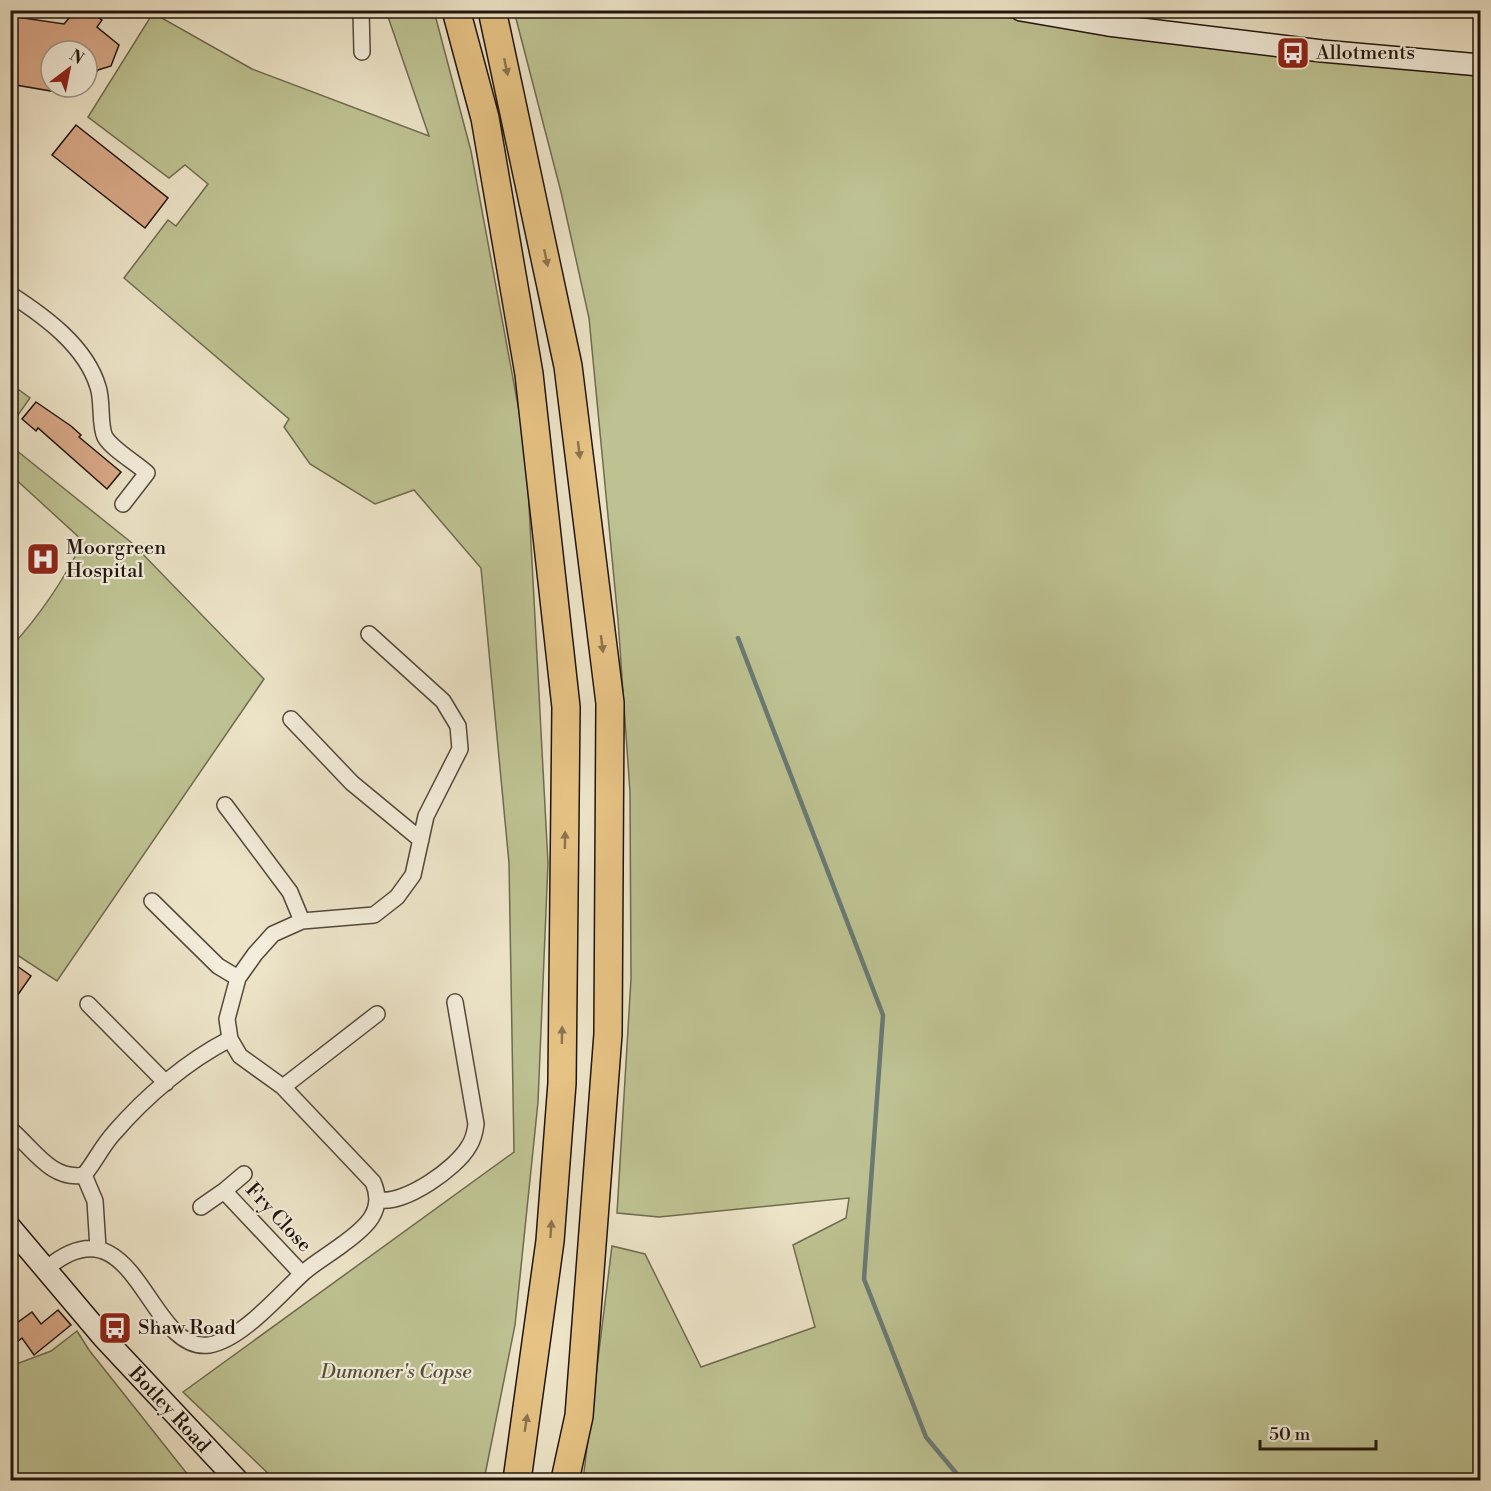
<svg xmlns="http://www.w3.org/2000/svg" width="1491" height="1491" viewBox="0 0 1491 1491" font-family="'Libre Bodoni',serif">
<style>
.green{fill:#bec292;stroke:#6f6b50;stroke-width:1.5}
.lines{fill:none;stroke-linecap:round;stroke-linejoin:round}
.stream{stroke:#697a74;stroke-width:4.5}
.building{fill:#daa989;stroke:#20140d;stroke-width:1.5}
.street-casing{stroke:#53483c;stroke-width:18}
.secondary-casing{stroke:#20140d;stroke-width:24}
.highway-casing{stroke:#20140d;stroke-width:30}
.street{stroke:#f3eddb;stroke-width:15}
.secondary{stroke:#f3eddb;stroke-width:21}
.highway{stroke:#e6c284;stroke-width:27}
.oneway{fill:#8d744e}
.labels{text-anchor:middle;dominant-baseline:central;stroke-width:4.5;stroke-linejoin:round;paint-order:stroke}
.poi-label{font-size:20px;fill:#20140d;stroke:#f3eddb;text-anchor:start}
.street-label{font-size:20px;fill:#20140d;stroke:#f3eddb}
.park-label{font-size:20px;font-style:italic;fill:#57513c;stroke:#f3eddb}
</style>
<rect width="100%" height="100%" fill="#ede4c8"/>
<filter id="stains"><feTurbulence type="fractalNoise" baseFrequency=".00333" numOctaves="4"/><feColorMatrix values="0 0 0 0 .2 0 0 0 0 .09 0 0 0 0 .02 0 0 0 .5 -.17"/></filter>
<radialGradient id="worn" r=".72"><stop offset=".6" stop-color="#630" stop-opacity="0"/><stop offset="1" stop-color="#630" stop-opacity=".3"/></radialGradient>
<path class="green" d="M 386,11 L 434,11 L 471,151 L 526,449 L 548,863 L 538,1102 L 515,1325 L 484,1480 L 275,1480 L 183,1392 L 514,1152 L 509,863 L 481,568 L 414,490 L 375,504 L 310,464 L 284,427 L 289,419 L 124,278 L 168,220 L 176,226 L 208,184 L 185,165 L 169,178 L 88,117 L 153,13 L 252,69 L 429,136 Z
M 514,11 L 973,11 L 1081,31 L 1480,72 L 1480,1480 L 583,1480 L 612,1246 L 645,1254 L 701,1367 L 815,1327 L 793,1245 L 846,1218 L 849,1198 L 659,1217 L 617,1213 L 631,979 L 630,792 L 618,620 L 589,318 L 561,192 Z
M 11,384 L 30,398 L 11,425 Z
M 11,446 L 132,543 L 264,679 L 57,981 L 11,951 L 11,647 C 40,615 64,580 83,541 L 11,475 Z
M 77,1331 L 89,1350 L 192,1480 L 11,1480 L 11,1366 L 51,1351 Z"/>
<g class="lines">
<path class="stream" d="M 738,638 L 883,1015 L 864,1279 L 926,1437 L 962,1480"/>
</g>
<path class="building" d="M 87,10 L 102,20 L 97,27 L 119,45 L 111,66 L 98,70 L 87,84 L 87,51 L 51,51 L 51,91 L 10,84 L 10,16 L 64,24 L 75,11 L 82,16 Z
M 76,125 L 168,198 L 145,228 L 52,155 Z
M 36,402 L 71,426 L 81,435 L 79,437 L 121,472 L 107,489 L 38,428 L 36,431 L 22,419 Z
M 10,961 L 31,976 L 10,1006 Z
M 58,1310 L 71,1325 L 34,1355 L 22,1338 L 17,1342 L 10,1333 L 10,1328 L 32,1312 L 41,1324 Z"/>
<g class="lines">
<g class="street-casing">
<path id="street" d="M 361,10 L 362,52
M 10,294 C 44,316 86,346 98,387 C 103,401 99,425 105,437 C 113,450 135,462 147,473 L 123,504
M 291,719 L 352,783 L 421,840
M 225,805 L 290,892 L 302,921
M 152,901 L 218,966 L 238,978
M 88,1004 L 166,1083
M 283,1087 L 377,1014
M 10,1129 C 33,1148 51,1181 84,1175
M 244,1174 L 224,1191 L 302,1274
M 84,1175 C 95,1162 102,1146 114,1133 C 146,1096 187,1061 230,1039
M 84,1175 L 95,1201 L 98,1248
M 379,1200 C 405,1204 456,1169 469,1146 C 473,1140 475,1132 476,1124 L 455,1002
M 201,1207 L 224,1191
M 46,1269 C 136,1193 147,1354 209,1345 C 241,1340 279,1295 302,1274 C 314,1263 330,1254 343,1244 C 365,1228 386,1211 373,1182 L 283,1087 L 240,1056 L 230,1039 L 227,1019 L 238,978 L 255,954 L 273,934 L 302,921 L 374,915 L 397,897 L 413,875 L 426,816 L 460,749 L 458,726 L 443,701 L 369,634"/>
</g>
<g class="secondary-casing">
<path id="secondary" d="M 1021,10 L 1108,25 L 1322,51 L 1480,65
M 10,1227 L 103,1337 L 237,1480"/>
</g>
<g class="highway-casing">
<path id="highway" d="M 456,10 L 485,118 L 529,374 L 566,707 L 562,1083 L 550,1241 L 517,1480
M 492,10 L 568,366 L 610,703 L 608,1034 L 579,1416 L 565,1480"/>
</g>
<use href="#street" class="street"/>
<use href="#secondary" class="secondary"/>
<use href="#highway" class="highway"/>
</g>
<defs><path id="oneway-solid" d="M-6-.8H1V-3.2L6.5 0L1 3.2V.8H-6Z" transform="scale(1.5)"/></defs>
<g class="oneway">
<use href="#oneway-solid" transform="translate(506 67) rotate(78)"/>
<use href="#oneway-solid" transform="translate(546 258) rotate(78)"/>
<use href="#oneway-solid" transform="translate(579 450) rotate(83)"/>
<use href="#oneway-solid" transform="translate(602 644) rotate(83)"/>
<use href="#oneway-solid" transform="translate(565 840) rotate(-89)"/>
<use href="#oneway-solid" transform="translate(562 1035) rotate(-89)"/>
<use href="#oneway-solid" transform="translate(551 1229) rotate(-86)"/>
<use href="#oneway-solid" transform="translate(526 1423) rotate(-81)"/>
</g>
<defs>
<g id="bus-square" transform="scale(1.725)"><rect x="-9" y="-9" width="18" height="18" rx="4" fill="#8f2418" stroke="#f3eddb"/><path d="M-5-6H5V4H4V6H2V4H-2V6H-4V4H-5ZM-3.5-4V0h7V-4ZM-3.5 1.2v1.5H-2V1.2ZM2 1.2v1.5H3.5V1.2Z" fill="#fff"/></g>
<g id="hospital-square" transform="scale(1.725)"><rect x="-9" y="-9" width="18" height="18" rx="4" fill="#8f2418" stroke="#f3eddb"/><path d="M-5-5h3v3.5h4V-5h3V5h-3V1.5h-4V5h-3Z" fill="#fff"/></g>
</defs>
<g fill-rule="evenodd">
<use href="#bus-square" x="1293" y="53"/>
<use href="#hospital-square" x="43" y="559"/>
<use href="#bus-square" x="115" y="1328"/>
</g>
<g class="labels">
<g class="poi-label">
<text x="1316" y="53">Allotments</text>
<text x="66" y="548">Moorgreen<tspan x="66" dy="23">Hospital</tspan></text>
<text x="138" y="1328">Shaw Road</text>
</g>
<g class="street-label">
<text transform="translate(278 1218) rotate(47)">Fry Close</text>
<text transform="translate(169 1410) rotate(47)">Botley Road</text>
</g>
<g class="park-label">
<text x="396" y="1372">Dumoner's Copse</text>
</g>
</g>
<rect width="1491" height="1491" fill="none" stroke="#ede4c8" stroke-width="36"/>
<rect x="12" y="12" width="1467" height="1467" fill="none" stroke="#20140d" stroke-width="3"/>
<rect x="18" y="18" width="1455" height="1455" fill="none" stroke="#20140d" stroke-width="1.5"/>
<g transform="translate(69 69) rotate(32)"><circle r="28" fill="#f3eddb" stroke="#9f9689" stroke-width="1.5"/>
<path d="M0-4.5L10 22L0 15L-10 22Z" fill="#8f2418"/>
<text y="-9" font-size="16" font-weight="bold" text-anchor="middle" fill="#20140d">N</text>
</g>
<path d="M1260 1440v9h116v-9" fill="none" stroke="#20140d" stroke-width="3"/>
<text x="1269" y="1440" font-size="18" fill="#20140d" stroke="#f3eddb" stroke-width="4.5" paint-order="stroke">50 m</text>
<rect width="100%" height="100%" filter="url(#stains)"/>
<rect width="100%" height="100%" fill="url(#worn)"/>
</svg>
